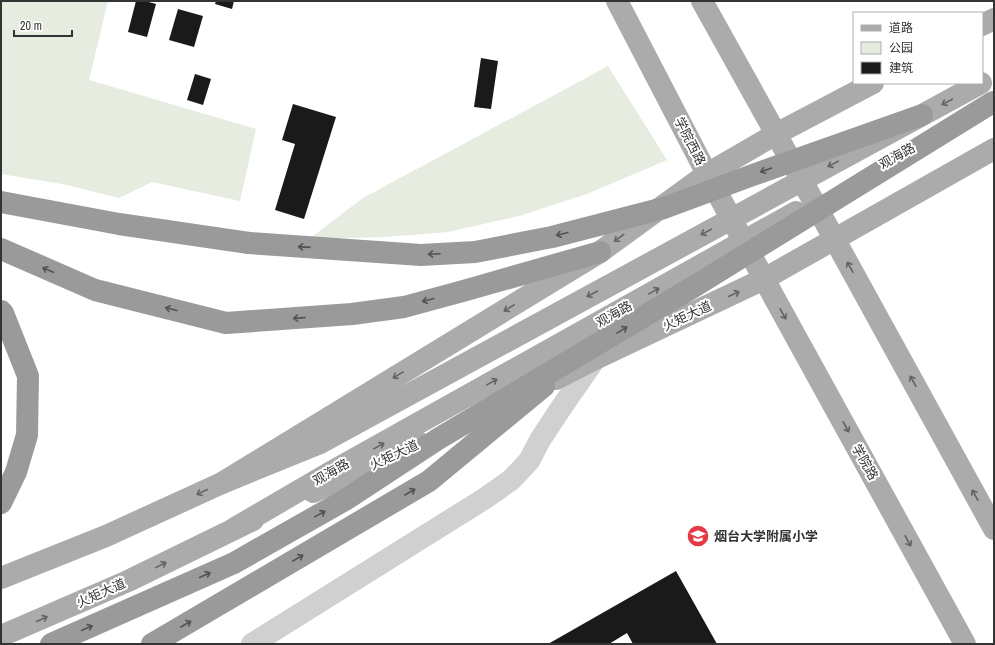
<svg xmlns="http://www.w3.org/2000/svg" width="995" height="645" viewBox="0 0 995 645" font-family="'Archivo Narrow','Noto Sans SC',sans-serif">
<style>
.green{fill:#e6ecdf}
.building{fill:#1a1a1a}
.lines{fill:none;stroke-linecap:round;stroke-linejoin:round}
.minor{stroke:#d0d0d0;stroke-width:22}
.major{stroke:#ababab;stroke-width:22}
.highway{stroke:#9a9a9a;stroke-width:22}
.major-bridge{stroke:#ababab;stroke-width:22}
.highway-bridge{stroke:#9a9a9a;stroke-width:22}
.oneway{stroke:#636363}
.oneway2{stroke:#525252}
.labels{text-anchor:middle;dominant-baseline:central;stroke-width:4;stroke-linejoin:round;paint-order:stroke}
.street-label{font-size:13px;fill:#333;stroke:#fff}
.poi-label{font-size:13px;font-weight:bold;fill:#333;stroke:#fff;text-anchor:start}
</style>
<rect width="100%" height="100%" fill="#fff"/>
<path class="green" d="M 1,1 L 108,1 L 89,80 L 256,129 L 240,201 L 152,182 L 119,198 L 62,184 L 1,174 Z
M 608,66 L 667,160 L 587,194 L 519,216 L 448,232 L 386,237 L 309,239 L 363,198 Z"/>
<path class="building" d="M 136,1 L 145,1 L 156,4 L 147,37 L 128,32 Z
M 216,1 L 234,1 L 232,9 L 215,4 Z
M 178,9 L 203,16 L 194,47 L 169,40 Z
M 481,58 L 498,61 L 491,109 L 474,107 Z
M 195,74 L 211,79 L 203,105 L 187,100 Z
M 293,104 L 336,117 L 304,219 L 275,210 L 295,144 L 282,140 Z
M 676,571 L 717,644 L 633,644 L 627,633 L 609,644 L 548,644 Z"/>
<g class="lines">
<path class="minor" d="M 252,644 L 484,499 L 511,480 L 529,461 L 540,440 L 561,408 L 595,359"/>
<path class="major" d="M 617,1 L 707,174 L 764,279 L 965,644
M 702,1 L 835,240 L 994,529
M 982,25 L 994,19
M 556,379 L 595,359 L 764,279 L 994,149
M 313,492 L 420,443
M 1,578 L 106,536 L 222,483 L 600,252 L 707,174 L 776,134 L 873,83
M 1,636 L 128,581 L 253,520"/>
<path class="highway" d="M 1,202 L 119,224 L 249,243
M 1,249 L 95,290 L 226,323 L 352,314 L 404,307 L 463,291 L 600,252
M 1,311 L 3,313 L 28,376 L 27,435 L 16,472 L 1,503
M 152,644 L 429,481 L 544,386"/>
<path class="major-bridge" d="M 222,483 L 320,443 L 981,83
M 235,528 L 331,472 L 796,212"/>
<path class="highway-bridge" d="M 249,243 L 421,255 L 475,252 L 552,237 L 664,208 L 750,176 L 922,115
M 51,644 L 234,563 L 345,500 L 438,439 L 695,286 L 993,102"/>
</g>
<defs><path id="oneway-shaft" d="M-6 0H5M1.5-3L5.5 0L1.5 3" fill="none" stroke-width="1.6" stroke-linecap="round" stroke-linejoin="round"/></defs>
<g class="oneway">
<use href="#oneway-shaft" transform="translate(947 102) rotate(152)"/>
<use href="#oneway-shaft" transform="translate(833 164) rotate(152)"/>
<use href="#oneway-shaft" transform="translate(706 232) rotate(152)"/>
<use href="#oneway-shaft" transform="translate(619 238) rotate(144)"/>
<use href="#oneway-shaft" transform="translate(850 267) rotate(-119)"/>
<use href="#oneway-shaft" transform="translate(654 291) rotate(-29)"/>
<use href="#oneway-shaft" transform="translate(592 294) rotate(152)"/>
<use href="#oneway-shaft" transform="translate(734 294) rotate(-25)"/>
<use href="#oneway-shaft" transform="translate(509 308) rotate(149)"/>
<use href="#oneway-shaft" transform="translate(783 314) rotate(61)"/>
<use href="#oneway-shaft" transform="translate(398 375) rotate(149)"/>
<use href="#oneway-shaft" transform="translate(913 381) rotate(-119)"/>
<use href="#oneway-shaft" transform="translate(492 382) rotate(-29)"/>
<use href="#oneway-shaft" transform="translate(846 427) rotate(61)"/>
<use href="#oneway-shaft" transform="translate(379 446) rotate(-29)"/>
<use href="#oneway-shaft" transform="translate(202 492) rotate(155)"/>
<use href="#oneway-shaft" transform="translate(975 495) rotate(-119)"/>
<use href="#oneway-shaft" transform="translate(908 541) rotate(61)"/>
<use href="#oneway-shaft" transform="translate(161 565) rotate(-26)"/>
<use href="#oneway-shaft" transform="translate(42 619) rotate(-24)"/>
</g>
<g class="oneway2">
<use href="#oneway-shaft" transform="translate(766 170) rotate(161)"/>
<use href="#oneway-shaft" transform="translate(562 234) rotate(166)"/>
<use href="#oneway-shaft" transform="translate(304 247) rotate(-176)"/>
<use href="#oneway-shaft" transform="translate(434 254) rotate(177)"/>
<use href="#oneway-shaft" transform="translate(48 270) rotate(-157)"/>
<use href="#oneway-shaft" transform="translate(428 300) rotate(165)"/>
<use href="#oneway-shaft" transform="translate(171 309) rotate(-166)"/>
<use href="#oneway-shaft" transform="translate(299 318) rotate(176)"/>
<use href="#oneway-shaft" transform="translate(622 330) rotate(-31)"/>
<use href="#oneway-shaft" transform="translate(410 492) rotate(-30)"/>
<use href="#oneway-shaft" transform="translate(320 514) rotate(-29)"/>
<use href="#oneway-shaft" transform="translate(298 558) rotate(-30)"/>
<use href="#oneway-shaft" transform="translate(205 575) rotate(-24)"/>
<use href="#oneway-shaft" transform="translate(186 624) rotate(-30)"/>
<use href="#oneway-shaft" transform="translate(87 628) rotate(-24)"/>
</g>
<defs>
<g id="school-disc" transform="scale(1.15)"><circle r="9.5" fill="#e63946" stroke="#fff"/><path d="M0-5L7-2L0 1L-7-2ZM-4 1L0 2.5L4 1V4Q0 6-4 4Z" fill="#fff"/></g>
</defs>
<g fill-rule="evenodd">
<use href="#school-disc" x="698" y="536"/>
</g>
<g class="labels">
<g class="street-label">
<text transform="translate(690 141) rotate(63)">学院西路</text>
<text transform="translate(897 156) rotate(-29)">观海路</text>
<text transform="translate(614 314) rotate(-29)">观海路</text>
<text transform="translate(687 316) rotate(-25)">火矩大道</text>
<text transform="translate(394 455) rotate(-25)">火矩大道</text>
<text transform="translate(865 462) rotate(61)">学院路</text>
<text transform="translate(331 472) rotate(-30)">观海路</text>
<text transform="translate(101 593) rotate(-24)">火矩大道</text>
</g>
<g class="poi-label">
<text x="714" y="536">烟台大学附属小学</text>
</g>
</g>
<rect width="995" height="645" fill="none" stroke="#333333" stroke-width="4"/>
<rect x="853" y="12" width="130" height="72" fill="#ffffff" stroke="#adadad"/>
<rect x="861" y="25" width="20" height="6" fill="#ababab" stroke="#adadad"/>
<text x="889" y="32" font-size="12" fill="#333333">道路</text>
<rect x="861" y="42" width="20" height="12" fill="#e6ecdf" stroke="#adadad"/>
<text x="889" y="52" font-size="12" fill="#333333">公园</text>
<rect x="861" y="62" width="20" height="12" fill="#1a1a1a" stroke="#adadad"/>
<text x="889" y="72" font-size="12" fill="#333333">建筑</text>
<path d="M14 30v6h58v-6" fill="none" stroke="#333333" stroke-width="2"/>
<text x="20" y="30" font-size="12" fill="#333333" stroke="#ffffff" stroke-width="3" paint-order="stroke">20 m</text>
</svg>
